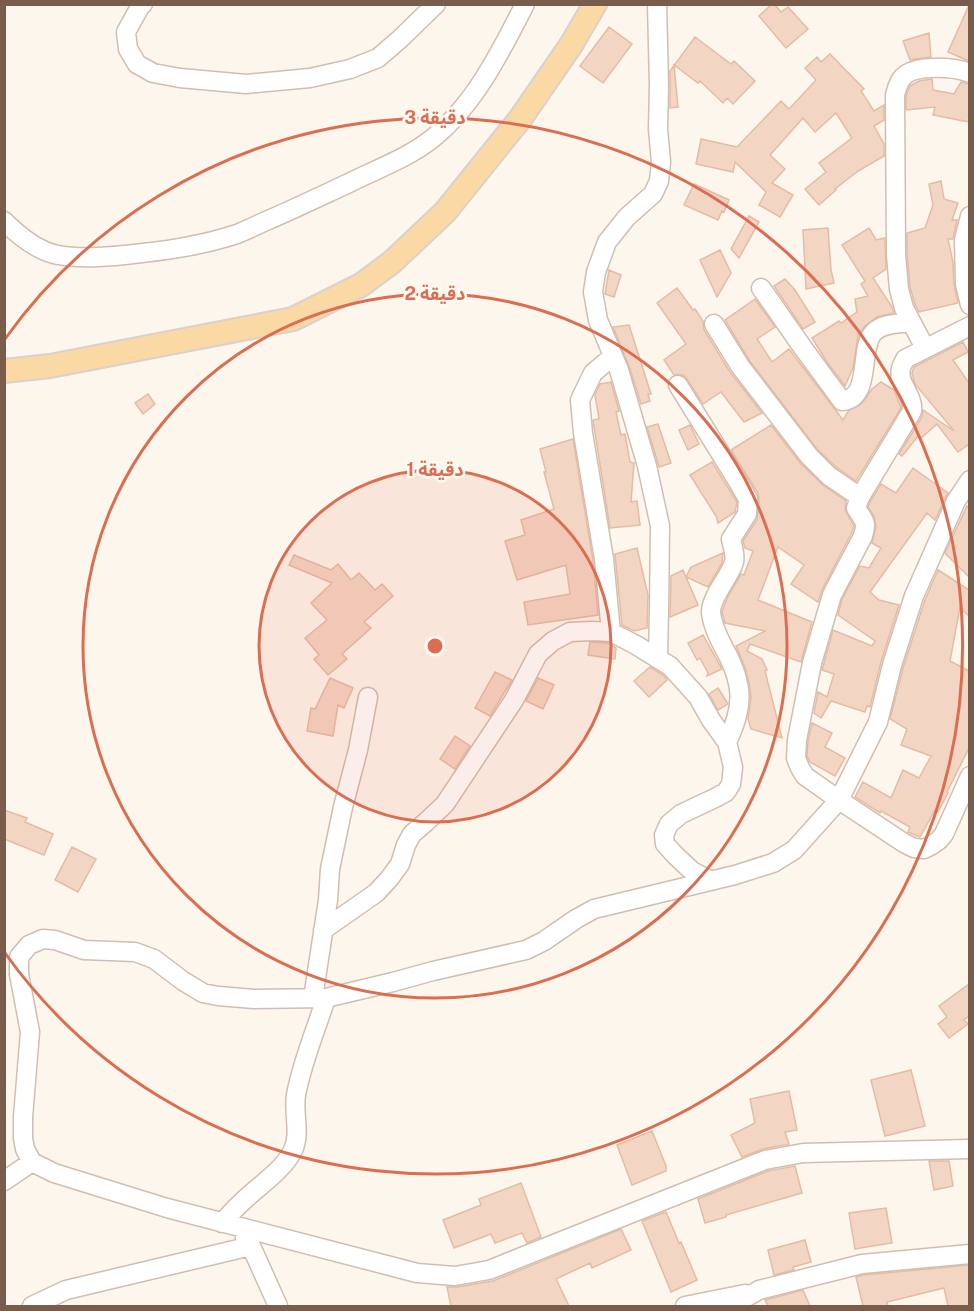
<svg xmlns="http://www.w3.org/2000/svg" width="974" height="1311" viewBox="0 0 974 1311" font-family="'Public Sans','Noto Sans Arabic',sans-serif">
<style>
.building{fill:#f3d5c3;stroke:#e6bba3;stroke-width:1.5}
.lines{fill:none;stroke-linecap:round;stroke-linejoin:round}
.minor-casing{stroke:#d1beb0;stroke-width:21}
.major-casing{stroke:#dad1cd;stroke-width:26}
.minor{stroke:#fff;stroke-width:18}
.major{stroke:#fbd9a5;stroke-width:22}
.ring{fill:none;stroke:#dc6d51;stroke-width:3}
.centre{fill:#dc6d51;stroke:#fffaf3;stroke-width:3}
.ring-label{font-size:18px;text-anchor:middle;font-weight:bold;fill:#dc6d51;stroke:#fffaf3;stroke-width:5;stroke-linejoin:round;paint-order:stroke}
</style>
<rect width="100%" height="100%" fill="#fdf6ec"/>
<path class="building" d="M 772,4 L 774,4 L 781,12 L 788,7 L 808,29 L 786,48 L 759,16 Z
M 969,5 L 969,61 L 948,52 Z
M 609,27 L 632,44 L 603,83 L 580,66 Z
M 929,33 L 931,57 L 910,60 L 903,41 Z
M 695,37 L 731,64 L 734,61 L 755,81 L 733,104 L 727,98 L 723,103 L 700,81 L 698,83 L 674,65 L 678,107 L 670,108 L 670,71 Z
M 830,54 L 864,89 L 861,91 L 874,111 L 884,105 L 884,120 L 874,126 L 884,144 L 884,156 L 858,171 L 835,189 L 836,190 L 819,205 L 805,189 L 826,172 L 819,163 L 852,138 L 836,113 L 815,132 L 803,118 L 770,155 L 785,169 L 772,183 L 793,195 L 780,217 L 759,205 L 766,192 L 735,162 L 733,172 L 696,164 L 701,139 L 737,147 L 781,101 L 789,109 L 816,80 L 805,68 L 817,57 L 821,62 Z
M 932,79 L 933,90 L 954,94 L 961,82 L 969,84 L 969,122 L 933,115 L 935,107 L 906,110 L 906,96 L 910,86 L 919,81 Z
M 941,181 L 944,199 L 958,203 L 952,220 L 957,220 L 953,239 L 948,239 L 953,262 L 954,284 L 958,303 L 919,312 L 915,304 L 910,287 L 907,254 L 907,233 L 925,228 L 933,205 L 929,184 Z
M 694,184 L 729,200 L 724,212 L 722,211 L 718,220 L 684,205 Z
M 749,216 L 759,222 L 739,258 L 731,249 Z
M 828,228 L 831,270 L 834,283 L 806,289 L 803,230 Z
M 869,228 L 876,240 L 885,238 L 886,269 L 873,278 L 892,307 L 894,313 L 877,317 L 865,326 L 858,336 L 853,368 L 845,386 L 827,362 L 812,338 L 839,321 L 841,323 L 857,312 L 855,299 L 868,296 L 861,284 L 865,281 L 842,245 Z
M 720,250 L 731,273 L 717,297 L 700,260 Z
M 609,270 L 621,275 L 614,297 L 605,294 Z
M 785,279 L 795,290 L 815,322 L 803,329 L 774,286 Z
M 677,288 L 693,310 L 695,309 L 703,321 L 704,330 L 730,372 L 762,413 L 744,422 L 721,392 L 703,404 L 687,379 L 683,375 L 674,375 L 664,360 L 686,344 L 657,303 Z
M 755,299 L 775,327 L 757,339 L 772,362 L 789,349 L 843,420 L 849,410 L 860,405 L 866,398 L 872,389 L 881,382 L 894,390 L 901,408 L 856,481 L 836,467 L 817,449 L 749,360 L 725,320 Z
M 629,325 L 651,394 L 648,394 L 650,401 L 641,404 L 629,366 L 613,327 Z
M 963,342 L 968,352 L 953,360 L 969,383 L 969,444 L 958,452 L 937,424 L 921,438 L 919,435 L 902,456 L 899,454 L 922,417 L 923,410 L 954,431 L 915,384 L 912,373 L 914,367 Z
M 611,382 L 619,411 L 616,412 L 621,435 L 625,434 L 630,462 L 634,463 L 631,502 L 637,501 L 640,525 L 610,528 L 593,420 L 599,419 L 595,395 L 600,384 Z
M 148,394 L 155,404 L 143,414 L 135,403 Z
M 658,424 L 671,463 L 659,467 L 647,427 Z
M 690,425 L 699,444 L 688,450 L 679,430 Z
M 771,425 L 801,464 L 823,485 L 846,501 L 845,510 L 854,526 L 852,532 L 822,590 L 818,602 L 791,584 L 804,565 L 778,547 L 758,600 L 812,622 L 801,662 L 750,644 L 747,651 L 762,659 L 767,670 L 765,671 L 782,738 L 751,729 L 748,719 L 751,697 L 749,683 L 746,670 L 736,646 L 765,631 L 725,623 L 722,612 L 727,598 L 741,574 L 744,575 L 753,551 L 745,548 L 743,541 L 757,520 L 759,500 L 758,493 L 731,450 Z
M 573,439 L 593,560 L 598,615 L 528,625 L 524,602 L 570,594 L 566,565 L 517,580 L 505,541 L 525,535 L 521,520 L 554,509 L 544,472 L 546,472 L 540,449 Z
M 712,462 L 737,502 L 735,512 L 718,523 L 716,516 L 690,475 Z
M 913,468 L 948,493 L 935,520 L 927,513 L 870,592 L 879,600 L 899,605 L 881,662 L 870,707 L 867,706 L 865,712 L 831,701 L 821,718 L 814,713 L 818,692 L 827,697 L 834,674 L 822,670 L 833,630 L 872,646 L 875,641 L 838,615 L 842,599 L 860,566 L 869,568 L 881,548 L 872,543 L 876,526 L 874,516 L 868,507 L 870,502 L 881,484 L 896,493 Z
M 967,506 L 969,508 L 969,577 L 945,553 Z
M 637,548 L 648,595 L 647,628 L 634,631 L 622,625 L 615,554 Z
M 723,553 L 722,563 L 708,587 L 686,577 L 691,567 Z
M 294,555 L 331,570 L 338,564 L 351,580 L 359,573 L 375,590 L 382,584 L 393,596 L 364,622 L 371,628 L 342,654 L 347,659 L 328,675 L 314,659 L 319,655 L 305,638 L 327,620 L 311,603 L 332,583 L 289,565 Z
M 683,570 L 698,605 L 670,617 L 671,576 Z
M 938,570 L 969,590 L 969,616 L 960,607 L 950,661 L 969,671 L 969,748 L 947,792 L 948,793 L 938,812 L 935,810 L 920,837 L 908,832 L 910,827 L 881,811 L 880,813 L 855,797 L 863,782 L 891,798 L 903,770 L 919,778 L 931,756 L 901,745 L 907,729 L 890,719 L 903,668 L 925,600 Z
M 703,635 L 722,669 L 707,676 L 708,673 L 700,658 L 697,660 L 688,643 Z
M 590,642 L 608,643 L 616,648 L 615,659 L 588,655 Z
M 650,667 L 663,675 L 667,680 L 649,697 L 634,681 Z
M 495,672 L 512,680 L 490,716 L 475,708 Z
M 330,678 L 353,688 L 344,708 L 338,705 L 333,736 L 307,731 L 311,708 L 315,709 Z
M 538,678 L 554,685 L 543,709 L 526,701 Z
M 718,688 L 728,704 L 718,710 L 709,694 Z
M 812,723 L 832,733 L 825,747 L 845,758 L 835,776 L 810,762 L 807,756 L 808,741 Z
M 455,736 L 470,746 L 455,769 L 440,759 Z
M 4,810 L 27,818 L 25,822 L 53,834 L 44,855 L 4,839 Z
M 72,847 L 96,859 L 78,892 L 55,880 Z
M 969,984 L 969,1016 L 964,1020 L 968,1024 L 949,1038 L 938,1024 L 947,1017 L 939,1006 Z
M 911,1070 L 925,1126 L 885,1136 L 871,1080 Z
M 789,1091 L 797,1130 L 785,1132 L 789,1144 L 763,1149 L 742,1157 L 731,1135 L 755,1123 L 750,1099 Z
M 652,1131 L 666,1166 L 666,1171 L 632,1185 L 617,1145 Z
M 929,1161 L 949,1161 L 953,1186 L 934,1190 Z
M 795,1166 L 802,1193 L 726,1215 L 726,1217 L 705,1223 L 698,1199 L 768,1171 Z
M 521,1183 L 541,1237 L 527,1243 L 522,1233 L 495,1243 L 491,1234 L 454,1248 L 443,1220 L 481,1205 L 479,1199 Z
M 886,1208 L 892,1243 L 855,1249 L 849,1213 Z
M 666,1212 L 679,1243 L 681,1242 L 697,1280 L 671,1292 L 642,1221 Z
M 621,1229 L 631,1250 L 592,1268 L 590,1263 L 556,1279 L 569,1306 L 451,1306 L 447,1287 L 457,1287 L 493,1281 Z
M 805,1240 L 811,1262 L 793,1267 L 794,1270 L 774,1275 L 768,1250 Z
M 969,1265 L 969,1306 L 948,1306 L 944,1288 L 887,1302 L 888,1306 L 863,1306 L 856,1277 L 864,1275 Z
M 803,1290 L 810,1306 L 768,1306 L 765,1300 Z"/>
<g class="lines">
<g class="minor-casing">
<path id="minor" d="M 143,4 L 141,5 L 126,32 L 128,49 L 137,64 L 153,73 L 180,78 L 246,84 L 310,78 L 350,69 L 378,58 L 400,39 L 436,4
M 657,4 L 659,86 L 658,129 L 661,162 L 659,181 L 653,194 L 627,217 L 607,242 L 596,272 L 593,292 L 598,320 L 619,370 L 647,466 L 660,526 L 659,611 L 658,658
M 970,216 L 964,240 L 965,284 L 970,305
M 4,221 C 19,236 37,251 58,255 C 80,259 103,257 125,255 C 163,251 201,246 237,234 C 247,230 257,225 266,221 C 294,209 321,196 349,183 C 377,169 408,158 433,138 C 475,104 501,51 525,4
M 761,288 L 803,348 L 842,401 C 873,398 858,347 874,332 C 883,323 898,324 910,322
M 714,324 L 740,366 L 809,456 L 829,476 L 860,497
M 970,326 L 905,359 C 904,362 902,365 901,368 C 897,384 914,395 912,411 L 860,497 L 856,508 C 863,520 868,521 863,536 L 832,595 L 812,663 L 797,740 L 796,758 L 800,768 L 805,776 L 839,800 L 794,850 L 773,863 L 735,875 L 594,909 L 576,919 L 544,941 L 526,950 L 433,971 L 393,982 L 326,998 L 254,999 L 218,996 L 203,993 L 183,981 L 154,959 L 135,952 L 84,950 L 55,940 L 43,939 L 29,945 L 19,957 L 19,974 L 30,1032 L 23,1117 L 23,1138 L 25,1149 L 32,1162 L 54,1173 L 167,1208 L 417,1273 L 455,1276 L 489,1270 L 765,1160 L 803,1153 L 970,1149
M 925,348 L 904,308 L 899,289 L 896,255 L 895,95 C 897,88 898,82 903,77 C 915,64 954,67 970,73
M 678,385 L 737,480 L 748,499 L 747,514 L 731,539 C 732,545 736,555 734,562 C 731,575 711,596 711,612 C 712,625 719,639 725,650 C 744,685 744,707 727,742
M 970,480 L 956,501 L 914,596 L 892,665 L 878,722 L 839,800 L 904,843 L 914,848 L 924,849 L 932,845 L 939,840 L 944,834 L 970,776
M 611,632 L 604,559 L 583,433 L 580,400 L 593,373 L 606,362 L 614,359
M 323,930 L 376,893 L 389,879 L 400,864 L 406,845 L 412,834 L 426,822 L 445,804 L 514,700 L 538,654 L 553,641 L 570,632 L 592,631 L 611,632 L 636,645 L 670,666 L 698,697 L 711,720 L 727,742 L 733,767 L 731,784 L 726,792 L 715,798 L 681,814 L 669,824 L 664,835 L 665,844 L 675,855 L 692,871 L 711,881
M 313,998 L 328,900 L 330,869 L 343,807 L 358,750 L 368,697
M 4,1181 L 32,1162
M 222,1223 C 228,1217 234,1209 241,1203 C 257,1187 284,1170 293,1150 C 301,1133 293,1114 296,1095 C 302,1062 316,1030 326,998
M 245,1238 L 251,1246 L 278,1306
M 32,1306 L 66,1290 L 251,1246
M 685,1306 L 745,1294
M 731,1306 L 759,1290 L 862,1264 L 970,1254"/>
</g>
<g class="major-casing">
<path id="major" d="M 4,371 L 50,366 L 293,319 L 361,285 L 392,262 L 445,212 L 520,119 L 571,45 L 595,4"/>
</g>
<use href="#minor" class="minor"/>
<use href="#major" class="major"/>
</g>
<circle cx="435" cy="646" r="176" fill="#dc6d51" fill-opacity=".12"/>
<g class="ring">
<circle cx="435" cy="646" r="176"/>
<circle cx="435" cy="646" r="352"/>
<path d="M5 339A528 528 0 1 1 5 953"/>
</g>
<circle cx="435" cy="646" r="9" class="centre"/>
<g class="ring-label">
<text x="435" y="124">3 دقيقة</text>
<text x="435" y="300">2 دقيقة</text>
<text x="435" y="476">1 دقيقة</text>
</g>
<rect width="974" height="1311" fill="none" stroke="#7a5c4d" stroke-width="12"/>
</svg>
